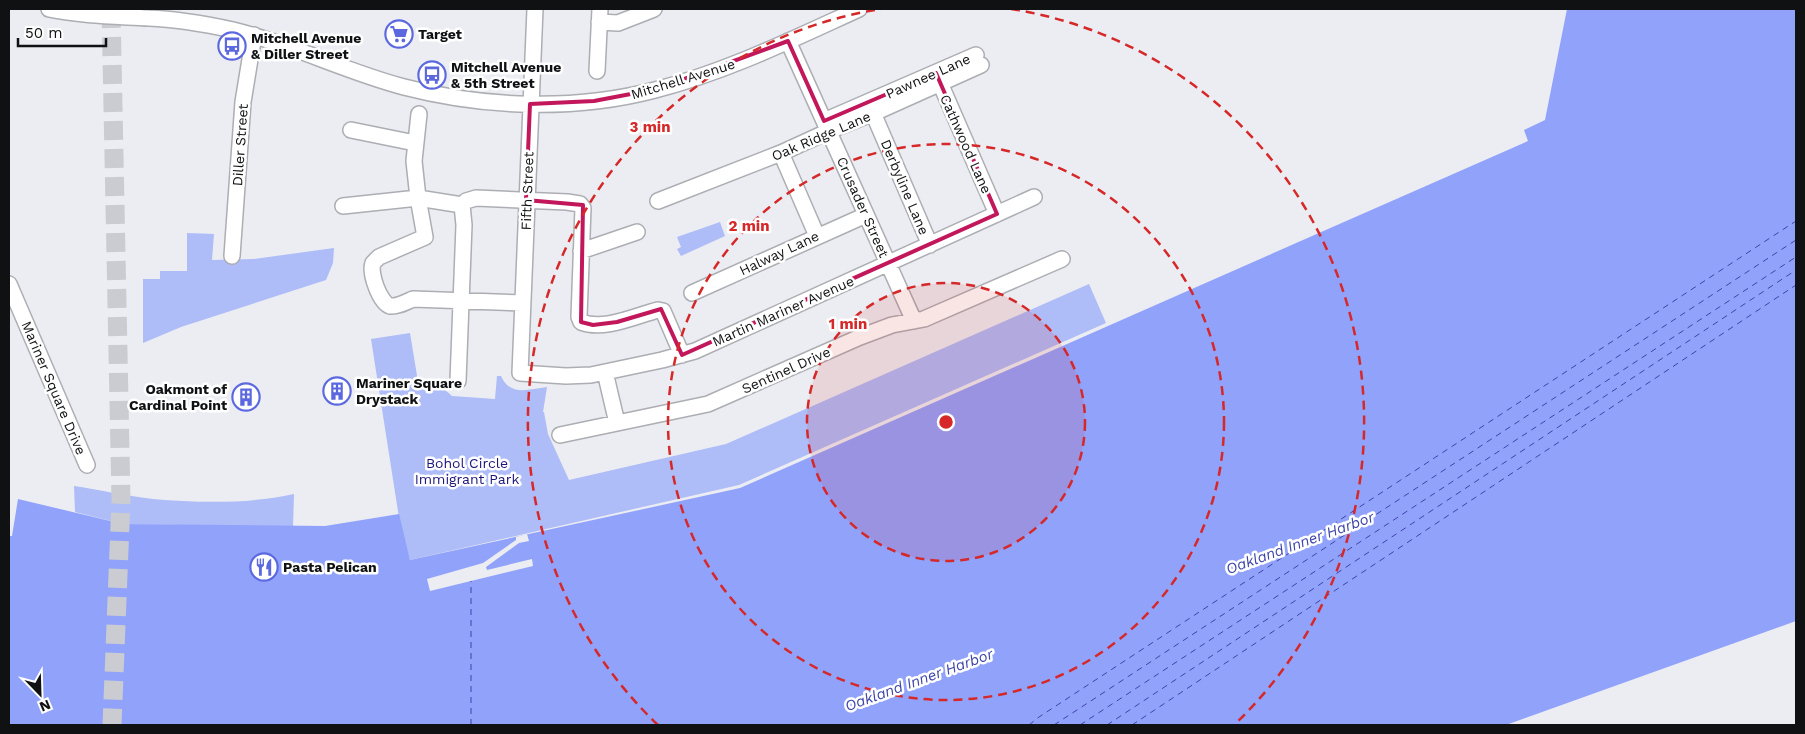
<svg xmlns="http://www.w3.org/2000/svg" width="1805" height="734" viewBox="0 0 1805 734" font-family="'Work Sans',sans-serif">
<style>
.green{fill:#aebcf7}
.water{fill:#91a2fb}
.pier{fill:#ebedf2}
.lines{fill:none;stroke-linecap:round;stroke-linejoin:round}
.ferry{stroke:#3d44a9;stroke-width:1;stroke-dasharray:6 5;stroke-linecap:butt}
.major-tunnel{stroke:#caccd1;stroke-width:19;stroke-dasharray:19 9;stroke-linecap:butt}
.minor-casing{stroke:#acaeb3;stroke-width:18}
.minor{stroke:#fff;stroke-width:15}
.marked{fill:none;stroke:#c2185b;stroke-width:4;stroke-linejoin:round}
.ring{fill:none;stroke:#d62828;stroke-width:2.5;stroke-dasharray:9 6}
.labels{text-anchor:middle;dominant-baseline:central;stroke-width:5;stroke-linejoin:round;paint-order:stroke}
.poi-label{font-size:14px;font-weight:bold;fill:#101113;stroke:#fff;text-anchor:start}
.street-label{font-size:14px;fill:#101113;stroke:#fff}
.park-label{font-size:14px;fill:#1e167b;stroke:#fff}
.water-label{font-size:15px;font-style:italic;fill:#3d44a9;stroke:#fff}
.centre{fill:#d62828;stroke:#fff;stroke-width:2.5}
.ring-label{font-size:15px;text-anchor:middle;font-weight:bold;fill:#d62828;stroke:#fff;stroke-width:5;stroke-linejoin:round;paint-order:stroke}
</style>
<rect width="100%" height="100%" fill="#ebedf2"/>
<path class="green" d="M 720,222 L 725,236 L 681,256 L 677,249 L 681,247 L 677,237 Z
M 187,233 L 214,234 L 212,260 L 254,259 L 334,248 L 333,263 L 326,280 L 181,327 L 143,343 L 143,279 L 160,279 L 160,271 L 187,271 Z
M 1089,284 L 1106,323 L 739,485 L 410,560 L 400,524 L 371,339 L 410,333 L 419,388 C 434,386 440,384 452,396 L 495,399 L 497,376 L 501,376 C 510,397 529,389 547,387 L 543,412 L 544,412 L 548,434 L 569,480 L 726,444 Z
M 74,486 C 100,490 127,496 153,499 C 200,503 248,504 294,494 L 293,527 L 123,524 L 75,512 Z"/>
<path class="water" d="M 1567,9 L 1796,9 L 1796,621 L 1506,725 L 9,725 L 9,536 L 12,536 L 18,499 L 123,524 L 325,526 L 399,514 L 410,560 L 740,488 L 1528,141 L 1524,130 L 1545,120 Z"/>
<path class="pier" d="M 527,534 L 529,541 L 519,543 L 486,567 L 487,570 L 532,559 L 533,566 L 430,591 L 427,579 L 483,563 L 516,540 L 516,537 Z"/>
<g class="lines">
<path class="ferry" d="M 471,725 L 471,581
M 1029,725 L 1039,717 L 1796,221
M 1054,725 L 1796,240
M 1080,725 L 1796,257
M 1107,725 L 1796,270
M 1132,725 L 1796,285"/>
<path class="major-tunnel" d="M 111,9 L 121,500 L 112,725"/>
<g class="minor-casing">
<path id="minor" d="M 49,9 C 83,16 115,16 149,18 C 177,19 205,24 233,30 C 292,44 346,72 404,87 C 485,108 575,111 655,90 C 726,72 793,39 859,9
M 535,9 L 520,373 L 566,376 L 591,375 L 662,360 L 695,351 L 1034,197
M 599,22 L 618,23 L 654,9
M 788,41 L 914,321
M 597,71 L 600,9
M 937,76 L 997,214
M 870,106 L 930,245
M 824,121 L 976,55
M 351,130 L 415,143
M 781,153 L 817,236
M 658,201 L 781,153 L 829,131 L 874,113 L 981,65
M 343,206 L 418,198 L 414,161 L 419,114
M 581,251 L 637,232
M 232,256 L 243,102 L 254,35
M 9,284 L 87,465
M 692,293 L 866,215
M 522,303 L 413,299 C 406,302 397,307 390,306 C 380,303 369,273 373,263 C 375,261 377,259 379,257 L 425,237 L 418,198 L 462,205 L 466,201 L 476,198 L 567,202 L 580,204 L 583,208 L 579,317 L 581,322 C 604,331 635,316 658,310 L 663,311 L 682,355
M 605,372 L 617,423
M 458,381 L 464,225 L 462,205
M 560,435 L 708,404 L 860,337 L 892,325 L 924,319 L 1062,259"/>
</g>
<use href="#minor" class="minor"/>
</g>
<path class="marked" d="M 788,41 L 824,121 L 936,73 L 997,214 L 682,355 L 661,309 L 617,322 L 593,325 L 581,322 L 583,205 L 526,200 L 530,104 L 594,101 L 657,89 Z"/>
<circle cx="946" cy="422" r="139" fill="#d62828" fill-opacity=".12"/>
<g class="ring">
<circle cx="946" cy="422" r="139"/>
<circle cx="946" cy="422" r="278"/>
<path d="M658 725A418 418 0 0 1 881 9M1011 9A418 418 0 0 1 1234 725"/>
</g>
<defs>
<g id="supermarket-ring" transform="scale(1.4375)"><circle r="9.5" fill="#fff" stroke="#5b68df" stroke-width="1.5"/><path d="M-6-5.5h2.5l.6 2H6L4.5 2H-2.5L-4.4-4H-6ZM-1.5 3.2a1.3 1.3 0 1 0 .1 0ZM3 3.2a1.3 1.3 0 1 0 .1 0Z" fill="#5b68df"/></g>
<g id="bus-ring" transform="scale(1.4375)"><circle r="9.5" fill="#fff" stroke="#5b68df" stroke-width="1.5"/><path d="M-5-6H5V4H4V6H2V4H-2V6H-4V4H-5ZM-3.5-4V0h7V-4ZM-3.5 1.2v1.5H-2V1.2ZM2 1.2v1.5H3.5V1.2Z" fill="#5b68df"/></g>
<g id="building-ring" transform="scale(1.4375)"><circle r="9.5" fill="#fff" stroke="#5b68df" stroke-width="1.5"/><path d="M-4-6H4V6H1V3H-1V6H-4ZM-2.5-4.3h1.7v1.8h-1.7ZM.8-4.3h1.7v1.8H.8ZM-2.5-1h1.7V.8h-1.7ZM.8-1h1.7V.8H.8Z" fill="#5b68df"/></g>
<g id="restaurant-ring" transform="scale(1.4375)"><circle r="9.5" fill="#fff" stroke="#5b68df" stroke-width="1.5"/><path d="M-5-6h1v4h1v-4h1v4h1v-4h1v5L-1.5 .5V6h-2V.5L-5-1ZM5-6V6H3V1.5H1.5Q1.5-4 5-6Z" fill="#5b68df"/></g>
</defs>
<g fill-rule="evenodd">
<use href="#supermarket-ring" x="399" y="34"/>
<use href="#bus-ring" x="232" y="46"/>
<use href="#bus-ring" x="432" y="75"/>
<use href="#building-ring" x="337" y="391"/>
<use href="#building-ring" x="246" y="397"/>
<use href="#restaurant-ring" x="264" y="567"/>
</g>
<g class="labels">
<g class="poi-label">
<text x="418" y="34">Target</text>
<text x="251" y="38">Mitchell Avenue<tspan x="251" dy="16">&amp; Diller Street</tspan></text>
<text x="451" y="67">Mitchell Avenue<tspan x="451" dy="16">&amp; 5th Street</tspan></text>
<text x="356" y="383">Mariner Square<tspan x="356" dy="16">Drystack</tspan></text>
<text x="227" y="389" text-anchor="end">Oakmont of<tspan x="227" dy="16">Cardinal Point</tspan></text>
<text x="283" y="567">Pasta Pelican</text>
</g>
<g class="street-label">
<text transform="translate(928 76) rotate(-24)">Pawnee Lane</text>
<text transform="translate(683 79) rotate(-17)">Mitchell Avenue</text>
<text transform="translate(821 136) rotate(-23)">Oak Ridge Lane</text>
<text transform="translate(966 144) rotate(66)">Cathwood Lane</text>
<text transform="translate(240 145) rotate(-86)">Diller Street</text>
<text transform="translate(905 187) rotate(67)">Derbyline Lane</text>
<text transform="translate(527 191) rotate(-88)">Fifth Street</text>
<text transform="translate(863 207) rotate(66)">Crusader Street</text>
<text transform="translate(779 253) rotate(-25)">Halway Lane</text>
<text transform="translate(783 311) rotate(-24)">Martin Mariner Avenue</text>
<text transform="translate(786 370) rotate(-24)">Sentinel Drive</text>
<text transform="translate(54 388) rotate(67)">Mariner Square Drive</text>
</g>
<g class="park-label">
<text x="467" y="463">Bohol Circle<tspan x="467" dy="16">Immigrant Park</tspan></text>
</g>
<g class="water-label">
<text transform="translate(1300 543) rotate(-20)">Oakland Inner Harbor</text>
<text transform="translate(919 680) rotate(-20)">Oakland Inner Harbor</text>
</g>
</g>
<circle cx="946" cy="422" r="8" class="centre"/>
<g class="ring-label">
<text x="650" y="132">3 min</text>
<text x="749" y="231">2 min</text>
<text x="848" y="329">1 min</text>
</g>
<rect width="1805" height="734" fill="none" stroke="#101113" stroke-width="20"/>
<g transform="translate(40 694) rotate(157)" stroke="#ffffff" stroke-width="4" paint-order="stroke">
<path d="M0-4L9 19L0 12L-9 19Z" fill="#101113"/>
<text y="-8" font-size="14" font-weight="bold" text-anchor="middle" fill="#101113">N</text>
</g>
<path d="M18 38v8h88v-8" fill="none" stroke="#101113" stroke-width="2.5"/>
<text x="25" y="38" font-size="15" fill="#101113" stroke="#ffffff" stroke-width="4" paint-order="stroke">50 m</text>
</svg>
